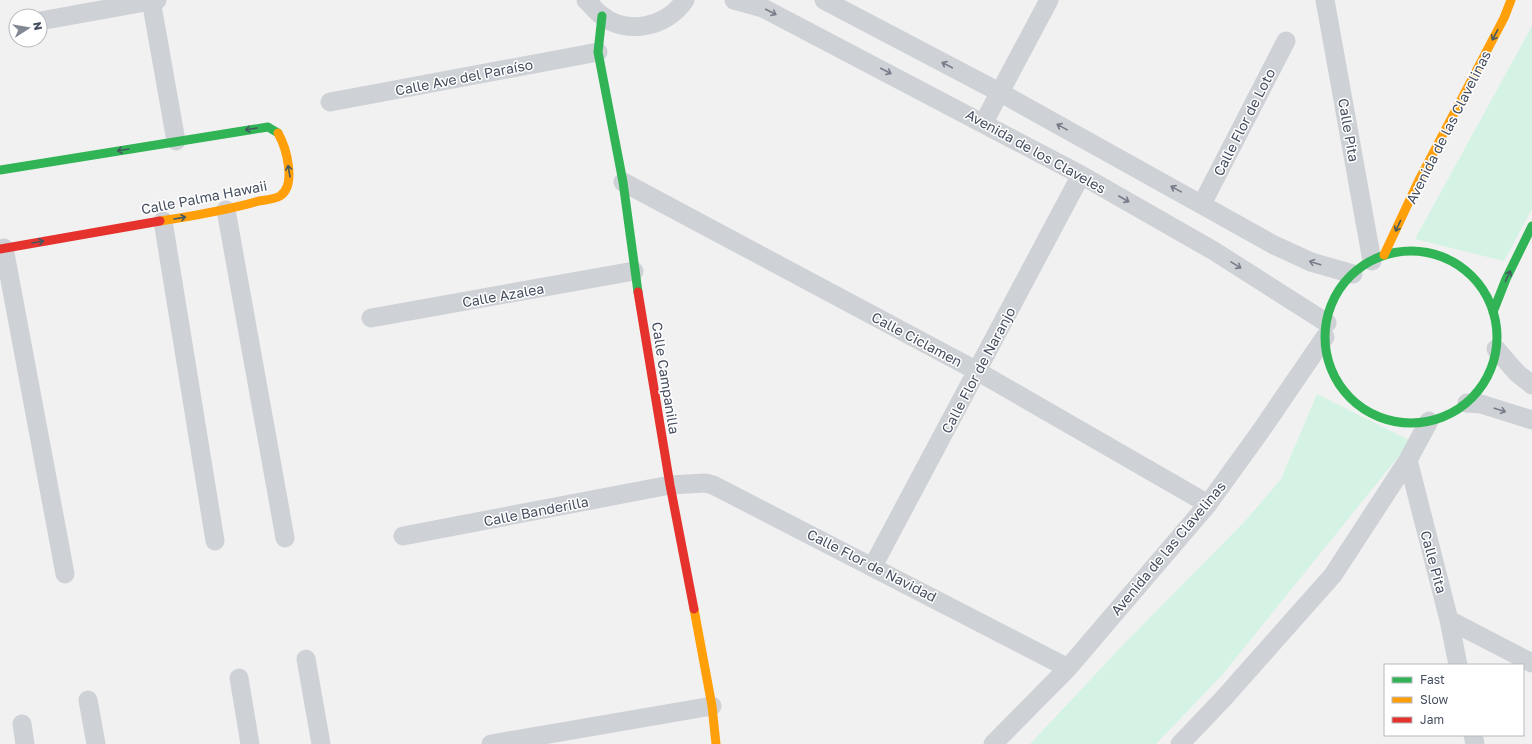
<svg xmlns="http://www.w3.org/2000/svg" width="1532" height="744" viewBox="0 0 1532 744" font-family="'Golos Text',sans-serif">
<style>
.green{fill:#d4f3e5}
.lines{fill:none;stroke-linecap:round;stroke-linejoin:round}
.street{stroke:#ced1d5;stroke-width:19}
.fast{stroke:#30b455;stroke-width:9}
.slow{stroke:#ff9f0a;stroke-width:9}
.jam{stroke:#e5322d;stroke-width:9}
.oneway{stroke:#767c89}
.oneway2{stroke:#44595f}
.labels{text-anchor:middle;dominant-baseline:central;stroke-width:3;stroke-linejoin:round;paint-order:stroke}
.street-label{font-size:14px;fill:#464f60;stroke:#fff}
</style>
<rect width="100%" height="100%" fill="#f2f1f1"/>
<path class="green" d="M 1532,26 L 1532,209 L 1504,261 L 1415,239 Z
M 1317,394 L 1411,441 L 1223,674 L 1156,744 L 1030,744 L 1121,647 L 1246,520 L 1281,479 Z"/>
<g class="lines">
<path class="street" d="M 151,0 L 176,141
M 586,0 C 591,5 596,11 601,15 C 627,36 667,27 685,0
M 734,0 L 763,8 L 1081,175 L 1214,251 L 1327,323
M 824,0 L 1001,93 L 1274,245 L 1311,262 L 1353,274
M 1325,0 L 1372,261
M 40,21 L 157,0
M 330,102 L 598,52
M 984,122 L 1049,0
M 623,182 L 977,371 L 1208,504
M 1202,204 L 1286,41
M 226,210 L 285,538
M 163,221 L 215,541
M 4,248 L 65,574
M 371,318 L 634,271
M 1496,349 L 1517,373 L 1532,385
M 1467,403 L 1481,404 L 1532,420
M 1408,460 L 1449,620 L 1458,665
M 403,536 L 670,485 L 705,483 L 713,485 L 1068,668
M 873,566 L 1081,175
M 1449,620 L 1532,663
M 306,659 L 321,744
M 239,678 L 250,744
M 88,700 L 96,744
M 22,724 L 25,744
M 1473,735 L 1475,744
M 491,744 L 712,706
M 993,744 L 1068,668 L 1208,504 L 1260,432 L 1325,337
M 1180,744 L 1223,699 L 1333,575 L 1408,460 L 1429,421"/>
<path class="fast" d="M 602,16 L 598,52 L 623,182 L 638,292
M 0,170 L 268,127 L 278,133
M1325 337a86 86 0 1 1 172 0a86 86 0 1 1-172 0Z
M 1493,312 L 1506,279 L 1532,226"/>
<path class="slow" d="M 160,221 C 193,216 227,210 259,201 C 265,200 275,199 280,196 C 297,185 286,147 278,133
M 1384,255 L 1420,178 L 1504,18 L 1511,0
M 694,609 L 712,706 L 716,744"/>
<path class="jam" d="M 0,249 L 160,221
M 638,292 L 670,485 L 694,609"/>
</g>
<defs><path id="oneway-shaft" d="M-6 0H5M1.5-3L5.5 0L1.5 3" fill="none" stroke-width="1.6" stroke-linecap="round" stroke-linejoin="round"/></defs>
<g class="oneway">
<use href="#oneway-shaft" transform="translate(771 12) rotate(27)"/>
<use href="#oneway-shaft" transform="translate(947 65) rotate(-152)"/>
<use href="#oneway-shaft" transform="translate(886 71) rotate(27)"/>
<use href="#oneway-shaft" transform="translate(1062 127) rotate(-151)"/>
<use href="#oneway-shaft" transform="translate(1176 189) rotate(-151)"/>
<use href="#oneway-shaft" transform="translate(1124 199) rotate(30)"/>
<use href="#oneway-shaft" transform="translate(1315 263) rotate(-162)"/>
<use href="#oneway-shaft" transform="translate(1236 265) rotate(32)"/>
<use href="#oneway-shaft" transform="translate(1500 410) rotate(18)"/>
</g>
<g class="oneway2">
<use href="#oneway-shaft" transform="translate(1495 35) rotate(118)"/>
<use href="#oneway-shaft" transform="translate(251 129) rotate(171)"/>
<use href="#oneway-shaft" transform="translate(123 150) rotate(171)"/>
<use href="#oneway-shaft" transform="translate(289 171) rotate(-100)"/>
<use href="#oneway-shaft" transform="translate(180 218) rotate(-10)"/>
<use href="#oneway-shaft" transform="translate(1398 226) rotate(115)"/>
<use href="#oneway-shaft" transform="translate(38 242) rotate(-10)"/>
<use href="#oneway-shaft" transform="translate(1508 276) rotate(-65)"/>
</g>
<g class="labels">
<g class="street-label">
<text transform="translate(464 77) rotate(-11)">Calle Ave del Paraíso</text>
<text transform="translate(1244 122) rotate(-63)">Calle Flor de Loto</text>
<text transform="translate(1448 127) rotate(-63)">Avenida de las Clavelinas</text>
<text transform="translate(1349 130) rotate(80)">Calle Pita</text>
<text transform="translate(1036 151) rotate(29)">Avenida de los Claveles</text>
<text transform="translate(204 197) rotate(-11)">Calle Palma Hawaii</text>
<text transform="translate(503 295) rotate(-10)">Calle Azalea</text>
<text transform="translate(917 339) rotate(28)">Calle Ciclamen</text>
<text transform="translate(978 370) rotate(-62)">Calle Flor de Naranjo</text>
<text transform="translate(666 378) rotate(81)">Calle Campanilla</text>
<text transform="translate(536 511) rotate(-11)">Calle Banderilla</text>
<text transform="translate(1168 548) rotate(-50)">Avenida de las Clavelinas</text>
<text transform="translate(1434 562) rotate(75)">Calle Pita</text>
<text transform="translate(872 565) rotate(27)">Calle Flor de Navidad</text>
</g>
</g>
<rect x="1384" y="664" width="140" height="72" fill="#ffffff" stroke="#b5b9bf"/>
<rect x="1392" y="677" width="20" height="6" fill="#30b455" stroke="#b5b9bf"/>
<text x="1420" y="684" font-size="12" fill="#464f60">Fast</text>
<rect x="1392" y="697" width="20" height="6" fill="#ff9f0a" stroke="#b5b9bf"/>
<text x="1420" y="704" font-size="12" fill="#464f60">Slow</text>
<rect x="1392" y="717" width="20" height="6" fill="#e5322d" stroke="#b5b9bf"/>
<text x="1420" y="724" font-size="12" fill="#464f60">Jam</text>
<g transform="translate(28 28) rotate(78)"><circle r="19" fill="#ffffff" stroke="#b5b9bf"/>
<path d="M0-3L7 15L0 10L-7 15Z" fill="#828893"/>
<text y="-6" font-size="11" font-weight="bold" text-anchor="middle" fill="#464f60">N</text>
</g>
</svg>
